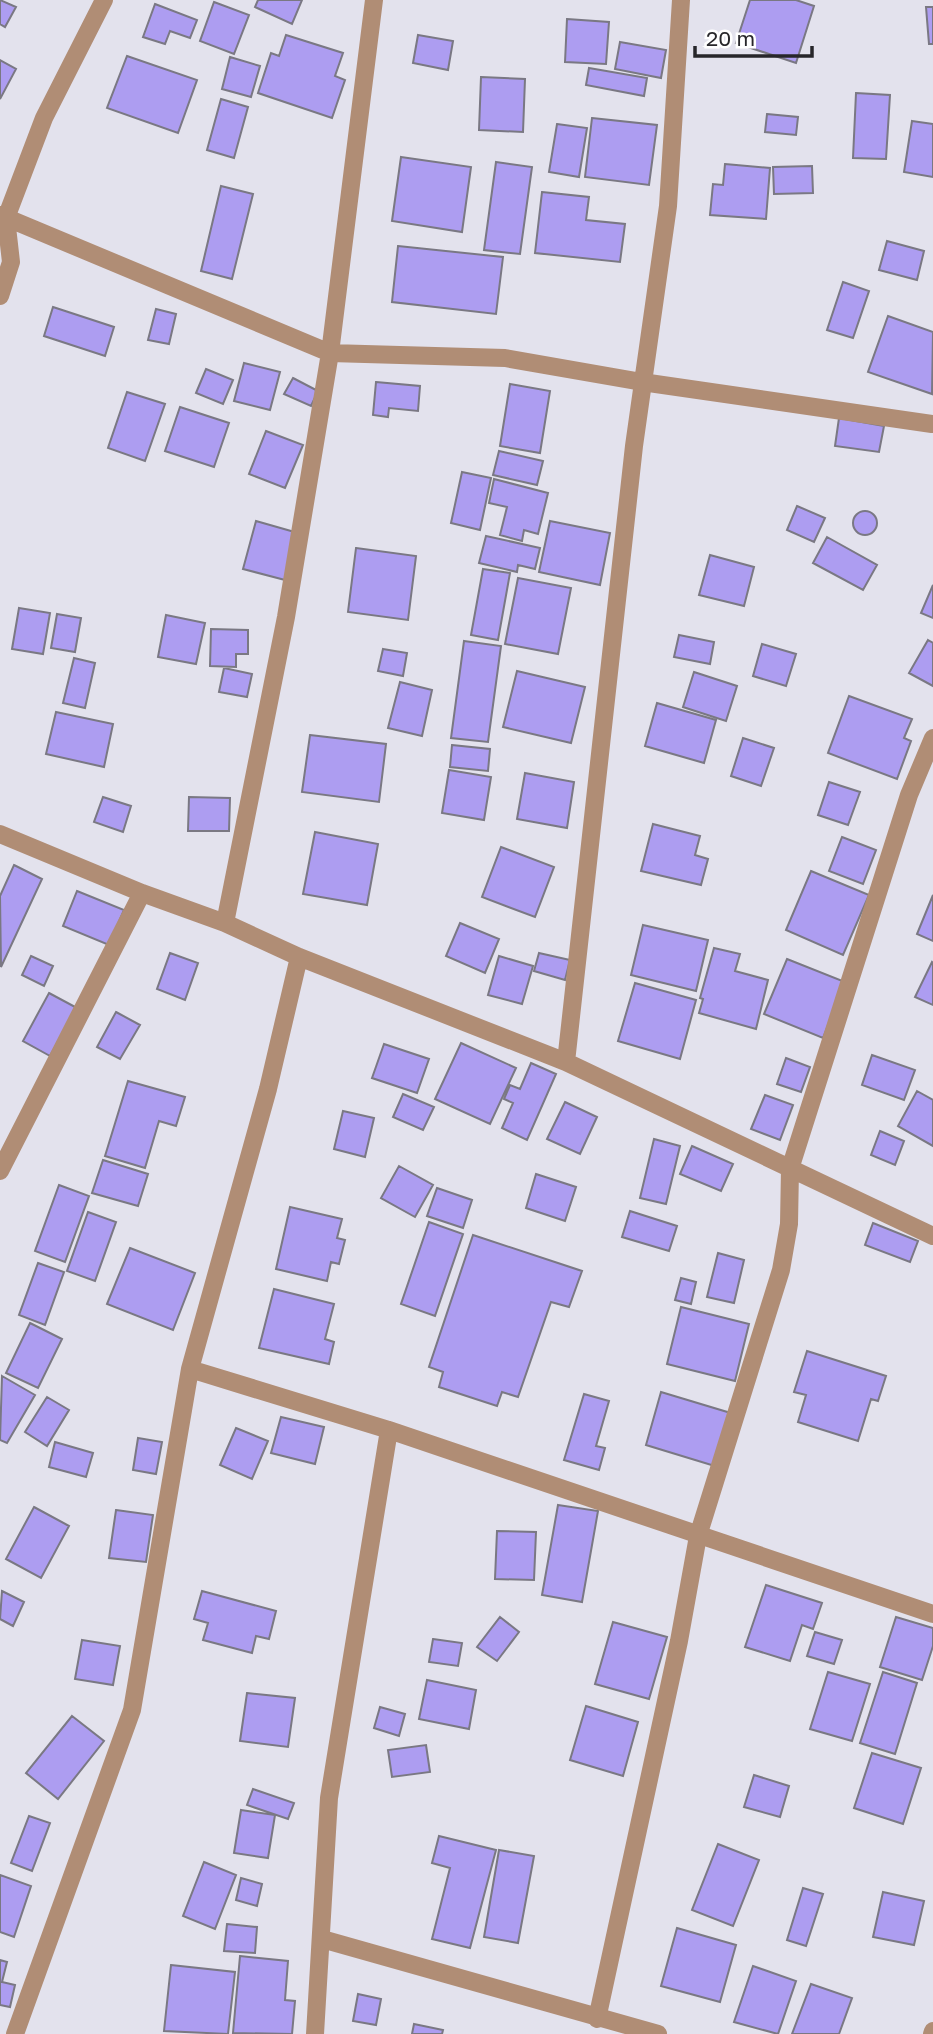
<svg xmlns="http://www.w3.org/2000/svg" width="933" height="2034" viewBox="0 0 933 2034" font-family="'Golos Text',sans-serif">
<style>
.building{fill:#ad9df1;stroke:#7a7883;stroke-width:2}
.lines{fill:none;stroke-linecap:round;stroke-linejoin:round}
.minor{stroke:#b08d75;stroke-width:18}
</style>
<rect width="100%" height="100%" fill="#e3e2ed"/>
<path class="building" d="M 0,0 L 16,7 L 5,27 L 0,24 Z
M 258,0 L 302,0 L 292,24 L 255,7 Z
M 750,0 L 796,0 L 814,6 L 796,63 L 736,43 Z
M 214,2 L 249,15 L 234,54 L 200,41 Z
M 155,4 L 197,20 L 190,38 L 170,31 L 165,44 L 143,37 Z
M 926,7 L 933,7 L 933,44 L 929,44 Z
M 567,19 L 609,22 L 606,64 L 565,62 Z
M 286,35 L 343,53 L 335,76 L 345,80 L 332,118 L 258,93 L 271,53 L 279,56 Z
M 418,35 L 453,41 L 448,70 L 413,63 Z
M 620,42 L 666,50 L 661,78 L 615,69 Z
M 127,56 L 197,80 L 178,133 L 107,108 Z
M 230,57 L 260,66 L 251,97 L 222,89 Z
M 0,60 L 16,69 L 0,99 Z
M 589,68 L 647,78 L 644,96 L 586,85 Z
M 481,77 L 525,79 L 523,132 L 479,130 Z
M 856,93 L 890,95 L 886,159 L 853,158 Z
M 221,99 L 248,107 L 234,158 L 207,150 Z
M 767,114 L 798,117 L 796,135 L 765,132 Z
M 592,118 L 657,125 L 649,185 L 585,177 Z
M 912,121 L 933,124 L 933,177 L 904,172 Z
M 557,124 L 587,128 L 579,177 L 549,172 Z
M 401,157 L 471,167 L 462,232 L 392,221 Z
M 496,162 L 532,167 L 520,254 L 484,250 Z
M 725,164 L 770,168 L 766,219 L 710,215 L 713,184 L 723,185 Z
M 812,166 L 813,193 L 774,194 L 773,167 Z
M 221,186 L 253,194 L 232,279 L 201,271 Z
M 542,192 L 589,197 L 586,220 L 625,224 L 620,262 L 535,253 Z
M 887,241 L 924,251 L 917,280 L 879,270 Z
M 398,246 L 503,257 L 496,314 L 392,302 Z
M 843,282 L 869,291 L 853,338 L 827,330 Z
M 53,307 L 114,327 L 105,356 L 44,336 Z
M 156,309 L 176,314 L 169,344 L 148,340 Z
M 888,316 L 933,332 L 932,394 L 868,372 Z
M 244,363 L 280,372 L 270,410 L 234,401 Z
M 206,369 L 233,380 L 223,404 L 196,393 Z
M 293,378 L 318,391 L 311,406 L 284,394 Z
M 376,382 L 420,386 L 418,411 L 389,408 L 388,417 L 373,415 Z
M 510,384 L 550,391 L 540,453 L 500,446 Z
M 127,392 L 165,404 L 145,461 L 108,448 Z
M 180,407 L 229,423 L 214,467 L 165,451 Z
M 839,418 L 884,426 L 879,452 L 835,446 Z
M 266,431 L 303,445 L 285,488 L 249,474 Z
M 499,451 L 543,461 L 537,485 L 493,475 Z
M 462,472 L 491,478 L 480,530 L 451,523 Z
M 494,479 L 548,493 L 538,534 L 524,530 L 522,541 L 500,535 L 507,507 L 489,503 Z
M 797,506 L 825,518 L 814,542 L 787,530 Z
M853 523a12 12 0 1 1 24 0a12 12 0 1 1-24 0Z
M 256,521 L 298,533 L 285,580 L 243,569 Z
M 550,521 L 610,533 L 600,585 L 539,572 Z
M 486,536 L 540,548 L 535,569 L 518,565 L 517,572 L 479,563 Z
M 827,537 L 877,565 L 863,590 L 813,563 Z
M 356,548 L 416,556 L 408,620 L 348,612 Z
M 710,555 L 754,567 L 744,606 L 699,595 Z
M 483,569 L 510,573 L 498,640 L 471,635 Z
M 518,578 L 571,588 L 558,654 L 505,644 Z
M 933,585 L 933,618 L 921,613 Z
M 19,608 L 50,613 L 43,654 L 12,649 Z
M 57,614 L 81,618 L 75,652 L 51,648 Z
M 166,615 L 205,623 L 196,664 L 158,657 Z
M 211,629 L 248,630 L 248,654 L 236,654 L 236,667 L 210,666 Z
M 679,635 L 714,642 L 710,664 L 674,657 Z
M 928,640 L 933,643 L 933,686 L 909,673 Z
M 464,641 L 501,646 L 488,742 L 451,738 Z
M 762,644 L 796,654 L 786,686 L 753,676 Z
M 383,649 L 407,653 L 403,676 L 378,671 Z
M 74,658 L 95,663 L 85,708 L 63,703 Z
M 224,668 L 252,674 L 247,697 L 219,692 Z
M 517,671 L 585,687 L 571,743 L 503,727 Z
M 694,672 L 737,686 L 726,721 L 683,707 Z
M 400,682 L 432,690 L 422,736 L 388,728 Z
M 849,696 L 912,719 L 904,738 L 911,741 L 897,779 L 828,753 Z
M 657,703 L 716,720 L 704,763 L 645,746 Z
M 56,712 L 113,724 L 104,767 L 46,754 Z
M 310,735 L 386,744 L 379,802 L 302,792 Z
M 743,738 L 774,748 L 761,786 L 731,776 Z
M 452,745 L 490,749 L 488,771 L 450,767 Z
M 449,770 L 491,777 L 484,820 L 442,813 Z
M 525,773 L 574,782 L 567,828 L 517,819 Z
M 829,782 L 860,792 L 848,825 L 818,815 Z
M 103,797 L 131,806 L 123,832 L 94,822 Z
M 189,797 L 230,798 L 229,831 L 188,831 Z
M 653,824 L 700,836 L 695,855 L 708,859 L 701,885 L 641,871 Z
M 315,832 L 378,844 L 367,905 L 303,894 Z
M 842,837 L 876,850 L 863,884 L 829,871 Z
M 501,847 L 554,867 L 535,917 L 482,897 Z
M 14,865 L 42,879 L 1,967 L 0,896 Z
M 811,871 L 869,895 L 843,955 L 786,930 Z
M 77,891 L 124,910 L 109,945 L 63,926 Z
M 933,895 L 933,941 L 917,934 Z
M 460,923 L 499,939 L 485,973 L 446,956 Z
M 643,925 L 708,940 L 696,991 L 631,975 Z
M 714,948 L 740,954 L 735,971 L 768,980 L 756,1029 L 699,1013 L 703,999 L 700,998 Z
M 170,953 L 198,963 L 185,1000 L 157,989 Z
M 539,953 L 570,960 L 565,980 L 534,971 Z
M 31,956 L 53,966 L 44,986 L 22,975 Z
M 499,956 L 533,966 L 522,1004 L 488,995 Z
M 787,959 L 845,982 L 823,1038 L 764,1014 Z
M 932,962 L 933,963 L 933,1005 L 915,997 Z
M 635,983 L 696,1000 L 680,1059 L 618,1041 Z
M 49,993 L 77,1008 L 50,1056 L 23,1041 Z
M 116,1012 L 140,1025 L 120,1059 L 97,1047 Z
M 461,1043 L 516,1068 L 490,1124 L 435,1099 Z
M 384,1044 L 429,1059 L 417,1093 L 372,1078 Z
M 872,1055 L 915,1070 L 904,1100 L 862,1085 Z
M 786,1058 L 810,1067 L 801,1092 L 777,1084 Z
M 531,1063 L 556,1074 L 527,1140 L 502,1128 L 513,1103 L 504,1099 L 510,1085 L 520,1089 Z
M 128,1081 L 185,1097 L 176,1126 L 159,1121 L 145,1168 L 105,1156 Z
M 917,1091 L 933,1100 L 933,1146 L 898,1126 Z
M 403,1094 L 434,1107 L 423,1130 L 393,1117 Z
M 765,1095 L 793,1105 L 780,1140 L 751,1129 Z
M 565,1102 L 597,1117 L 580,1154 L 547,1139 Z
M 343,1111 L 374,1118 L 365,1157 L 334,1149 Z
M 880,1131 L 904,1141 L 895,1165 L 871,1155 Z
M 654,1139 L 680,1146 L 666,1204 L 640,1198 Z
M 692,1146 L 733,1164 L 721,1191 L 680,1174 Z
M 103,1160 L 148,1174 L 138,1206 L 92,1193 Z
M 399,1166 L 433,1185 L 415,1217 L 381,1198 Z
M 536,1174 L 576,1187 L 565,1221 L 526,1208 Z
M 59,1185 L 89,1196 L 65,1262 L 35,1251 Z
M 437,1188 L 472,1200 L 463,1228 L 427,1216 Z
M 290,1207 L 342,1219 L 337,1238 L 345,1240 L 339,1264 L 331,1262 L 327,1281 L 276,1269 Z
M 630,1211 L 677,1226 L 669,1251 L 622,1237 Z
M 88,1212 L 116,1222 L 95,1281 L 67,1271 Z
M 429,1222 L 463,1234 L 435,1316 L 401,1304 Z
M 873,1223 L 918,1241 L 910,1262 L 865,1245 Z
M 473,1235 L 582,1271 L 569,1307 L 551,1302 L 518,1397 L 502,1392 L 497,1406 L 439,1387 L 443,1372 L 429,1367 Z
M 130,1248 L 195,1273 L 173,1330 L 107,1304 Z
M 718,1253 L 744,1260 L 734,1303 L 707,1297 Z
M 38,1263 L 64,1272 L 45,1325 L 19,1315 Z
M 681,1278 L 696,1282 L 691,1304 L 675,1300 Z
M 274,1289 L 334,1304 L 325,1339 L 334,1342 L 329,1364 L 259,1348 Z
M 681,1307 L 749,1324 L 735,1381 L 667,1364 Z
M 30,1323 L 62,1339 L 38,1388 L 6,1373 Z
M 807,1351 L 886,1376 L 878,1401 L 871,1399 L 858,1441 L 798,1422 L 806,1395 L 794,1392 Z
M 2,1376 L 35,1395 L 7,1443 L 0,1440 Z
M 661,1392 L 734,1414 L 718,1467 L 646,1445 Z
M 584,1394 L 609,1401 L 596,1446 L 605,1448 L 599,1470 L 564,1460 Z
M 47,1397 L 69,1410 L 47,1446 L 25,1432 Z
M 281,1417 L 324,1427 L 315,1464 L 271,1453 Z
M 236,1428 L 268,1441 L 252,1479 L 220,1465 Z
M 138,1438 L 162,1442 L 156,1474 L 133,1470 Z
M 55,1442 L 93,1453 L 86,1477 L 49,1467 Z
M 558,1505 L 598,1511 L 582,1602 L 542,1595 Z
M 34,1507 L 69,1526 L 41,1578 L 6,1559 Z
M 116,1510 L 153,1515 L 146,1562 L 109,1558 Z
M 497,1531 L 536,1532 L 534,1580 L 495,1579 Z
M 766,1585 L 822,1603 L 813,1629 L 802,1625 L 790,1661 L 745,1647 Z
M 2,1591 L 24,1602 L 13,1626 L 0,1619 Z
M 202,1591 L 276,1611 L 269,1639 L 256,1636 L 252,1653 L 203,1640 L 208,1623 L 194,1619 Z
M 500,1617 L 519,1632 L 497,1661 L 477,1647 Z
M 896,1617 L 933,1628 L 933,1646 L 922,1680 L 880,1667 Z
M 613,1622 L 667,1637 L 649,1699 L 595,1684 Z
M 815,1632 L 842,1640 L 834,1664 L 807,1656 Z
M 433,1639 L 462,1643 L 458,1666 L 429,1662 Z
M 82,1640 L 120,1646 L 113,1685 L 75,1679 Z
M 828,1672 L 870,1684 L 852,1741 L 810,1729 Z
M 883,1672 L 917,1683 L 895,1754 L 860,1743 Z
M 427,1680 L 476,1690 L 469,1729 L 419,1719 Z
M 247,1693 L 295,1698 L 288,1747 L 240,1741 Z
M 586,1706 L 638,1722 L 623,1776 L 570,1760 Z
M 380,1707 L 405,1714 L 399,1736 L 374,1728 Z
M 72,1716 L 104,1741 L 58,1799 L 26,1773 Z
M 426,1745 L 430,1772 L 392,1777 L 388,1750 Z
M 872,1753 L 921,1768 L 903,1824 L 854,1808 Z
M 754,1775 L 789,1786 L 780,1817 L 744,1807 Z
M 253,1789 L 294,1803 L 288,1819 L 247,1805 Z
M 241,1810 L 275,1815 L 268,1858 L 234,1853 Z
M 29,1816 L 50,1823 L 32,1871 L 11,1863 Z
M 439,1836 L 496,1850 L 470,1948 L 432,1939 L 450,1868 L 432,1863 Z
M 718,1844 L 759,1860 L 733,1926 L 692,1910 Z
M 499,1850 L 534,1856 L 518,1943 L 484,1937 Z
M 204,1862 L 236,1875 L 215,1929 L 183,1916 Z
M 0,1875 L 31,1886 L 14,1937 L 0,1932 Z
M 241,1878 L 262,1884 L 257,1906 L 236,1900 Z
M 803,1888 L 823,1894 L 806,1946 L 787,1940 Z
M 883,1892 L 924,1901 L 914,1945 L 873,1937 Z
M 227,1924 L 257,1927 L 255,1953 L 224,1951 Z
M 677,1928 L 736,1945 L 720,2002 L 661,1986 Z
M 240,1956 L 288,1961 L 285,2000 L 295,2001 L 292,2034 L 233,2033 Z
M 0,1960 L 7,1962 L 2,1982 L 15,1985 L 10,2007 L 0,2005 Z
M 171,1965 L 235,1972 L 228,2034 L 164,2031 Z
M 753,1966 L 796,1981 L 778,2034 L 734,2022 Z
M 811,1984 L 852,1998 L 839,2034 L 792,2034 Z
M 358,1994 L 381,1999 L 376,2025 L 353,2021 Z
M 414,2024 L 443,2030 L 442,2034 L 412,2034 Z"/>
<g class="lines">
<path class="minor" d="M 0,215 L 330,353 L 505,358 L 642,382 L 932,424
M 0,296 L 11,262 L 6,218 L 44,118 L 104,0
M 0,834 L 142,893 L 225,923 L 299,957 L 566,1062 L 933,1236
M 225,923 L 286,617 L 330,353 L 374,0
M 566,1062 L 634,446 L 668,206 L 681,0
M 0,1171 L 142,893
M 190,1369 L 389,1430 L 933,1614
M 322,1939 L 658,2034
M 597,2019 L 679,1641 L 698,1536 L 781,1270 L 789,1224 L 790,1169 L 909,795 L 933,738
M 15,2034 L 132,1710 L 190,1369 L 268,1089 L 299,957
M 315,2034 L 329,1798 L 389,1430
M 932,2034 L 933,2031"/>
</g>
<path d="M695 46v10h117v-10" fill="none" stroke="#27262a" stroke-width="3.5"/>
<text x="706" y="46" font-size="21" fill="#27262a" stroke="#ffffff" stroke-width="5" paint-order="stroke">20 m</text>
</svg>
